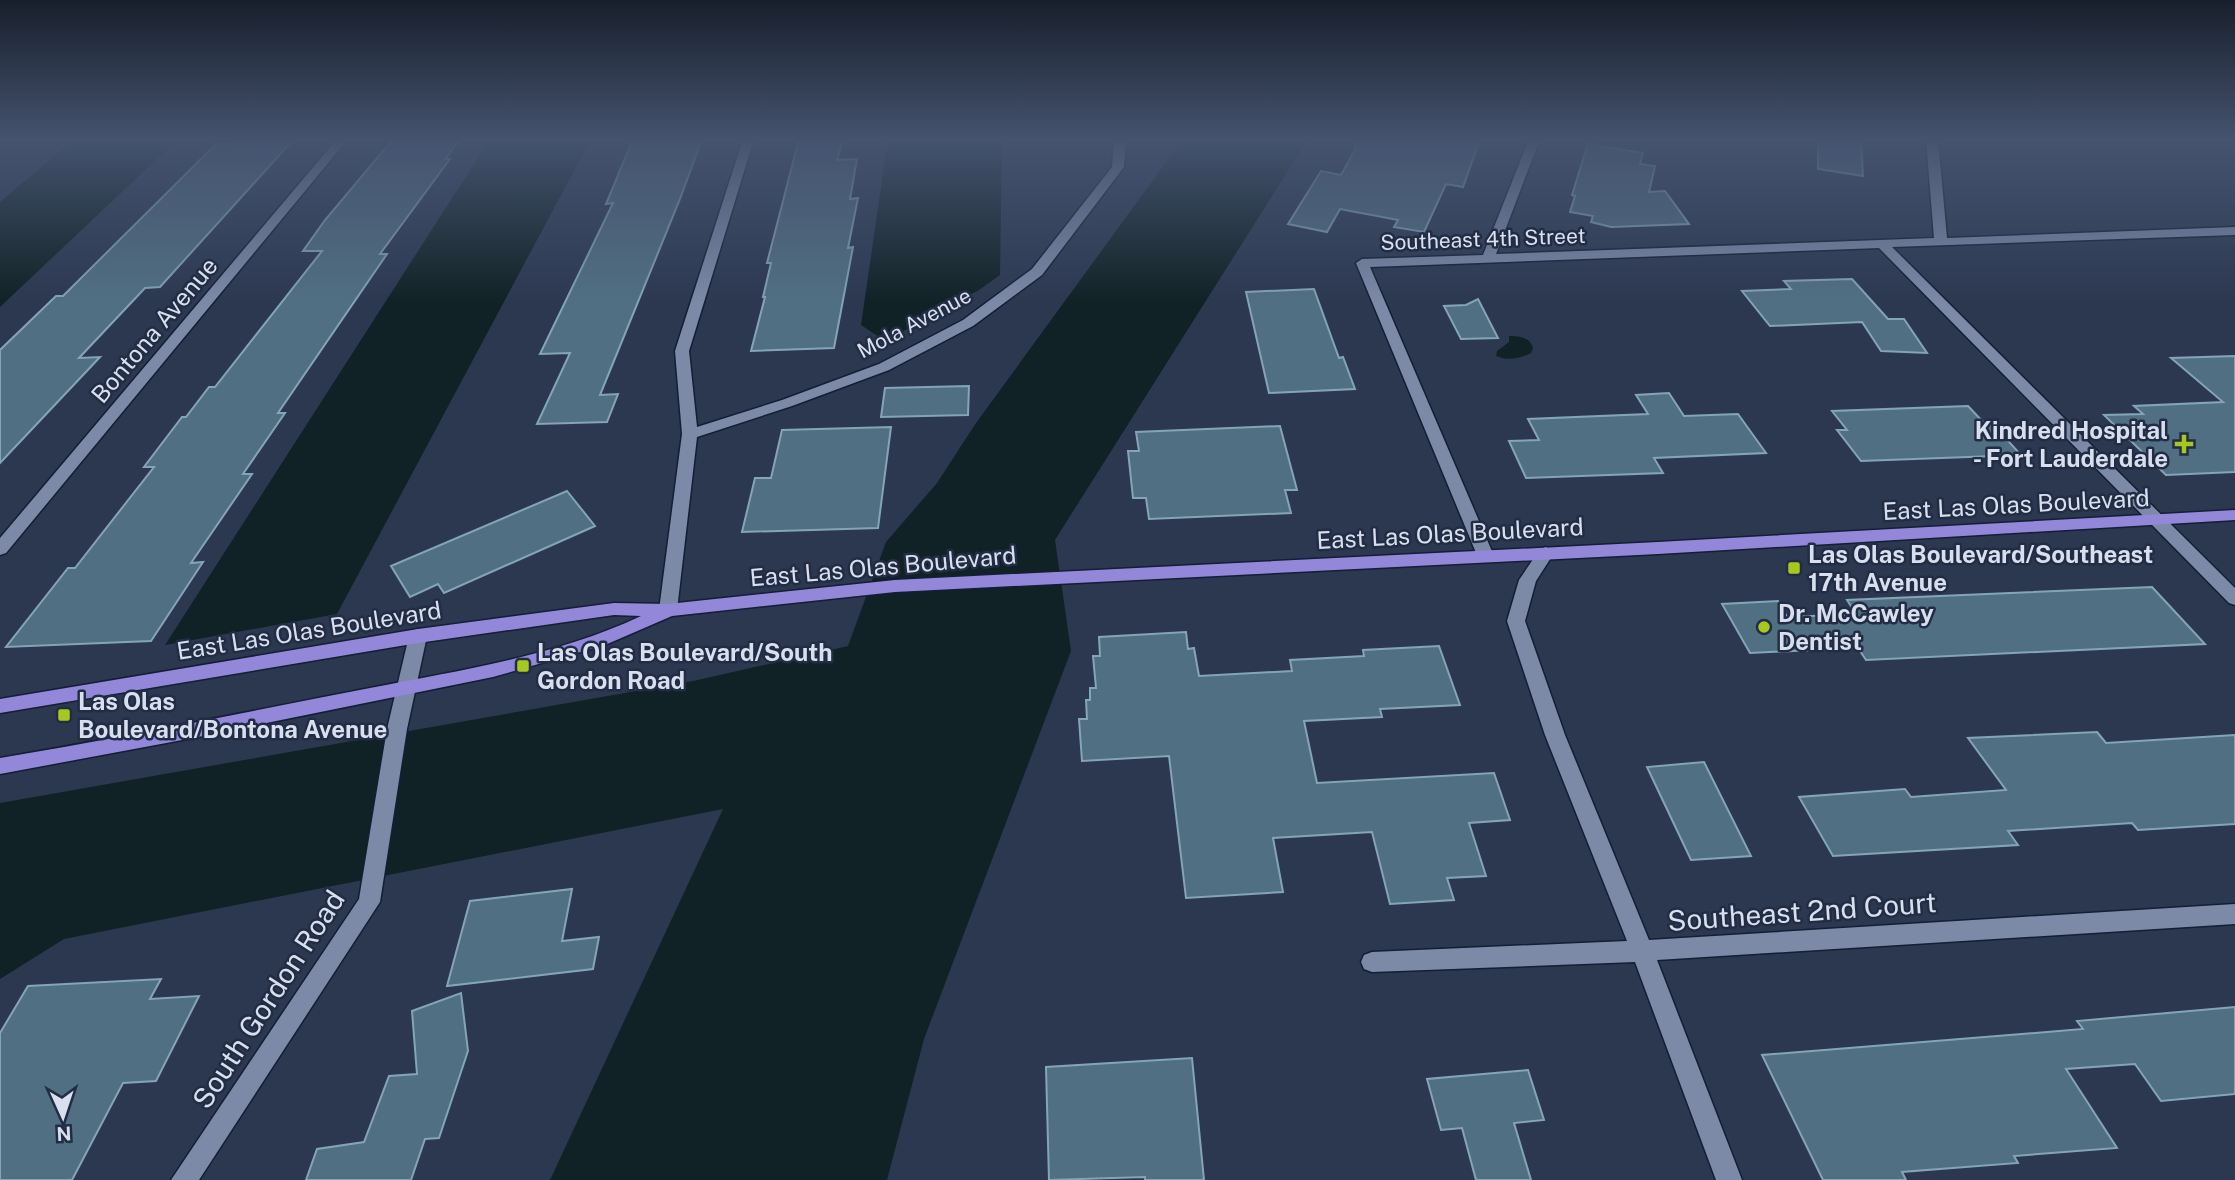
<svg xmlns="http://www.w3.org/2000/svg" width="2235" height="1180" viewBox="0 0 2235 1180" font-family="'Public Sans',sans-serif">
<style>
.water{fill:#102225}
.building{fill:#516f82;stroke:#84a4b8;stroke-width:2}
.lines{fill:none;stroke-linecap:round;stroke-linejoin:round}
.minor-casing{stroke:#141e35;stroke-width:3}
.primary-casing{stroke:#141e35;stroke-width:3}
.minor{fill:#7c8aa7;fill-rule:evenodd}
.primary{fill:#9387da;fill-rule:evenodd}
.poi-dot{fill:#a7c81f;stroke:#222d45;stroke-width:2.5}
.labels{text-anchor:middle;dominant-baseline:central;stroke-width:5;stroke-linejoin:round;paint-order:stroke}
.far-street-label{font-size:21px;fill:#d8e0ef;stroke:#222d45}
.street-label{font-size:24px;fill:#d8e0ef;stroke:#222d45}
.poi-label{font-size:24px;font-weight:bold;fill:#d8e0ef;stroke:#222d45;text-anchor:start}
.near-street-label{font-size:28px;fill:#d8e0ef;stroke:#222d45}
</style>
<rect width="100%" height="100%" fill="#2c3850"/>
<path class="water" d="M 74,139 L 178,139 L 0,307 L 0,202 Z
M 490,139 L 591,139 L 337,614 L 165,645 Z
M 888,139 L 1002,139 L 1000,275 L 979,290 L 885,341 L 861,325 Z
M 1183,139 L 1308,139 L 1055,540 L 1071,651 L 924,1039 L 887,1180 L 550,1180 L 723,809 L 64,939 L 0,979 L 0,803 L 693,681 L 848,646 L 886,542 L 937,483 L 976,423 Z
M 1509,336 C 1519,336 1530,337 1533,348 L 1531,353 C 1519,359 1509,361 1496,356 L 1497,351 L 1509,342 Z"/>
<path class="building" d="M 238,139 L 294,139 L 160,287 L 145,288 L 79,358 L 100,357 L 0,463 L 0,350 L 56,296 L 63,296 L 216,144 L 234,143 Z
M 393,139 L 460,139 L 445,159 L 450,159 L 380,254 L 387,254 L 278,413 L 285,413 L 243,474 L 252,474 L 191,563 L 203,562 L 151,641 L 6,647 L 68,568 L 75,568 L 154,467 L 144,467 L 182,417 L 186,417 L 209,387 L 215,387 L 322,251 L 303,251 L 325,220 Z
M 633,139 L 702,139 L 680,199 L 600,395 L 618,394 L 607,422 L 537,424 L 570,353 L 540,354 L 613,203 L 606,204 Z
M 799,139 L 843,139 L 837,160 L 857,159 L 850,199 L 858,198 L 848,248 L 853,247 L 834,348 L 751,351 L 765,297 L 763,297 L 771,263 L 767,263 Z
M 1356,139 L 1480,139 L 1463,187 L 1446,184 L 1424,232 L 1394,227 L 1398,220 L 1340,209 L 1327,232 L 1288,224 L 1321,171 L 1341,175 L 1355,150 Z
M 1818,139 L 1861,139 L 1863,176 L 1818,169 Z
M 1588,144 L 1643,153 L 1640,164 L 1655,166 L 1649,192 L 1665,191 L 1689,224 L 1611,227 L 1591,222 L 1593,216 L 1570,212 L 1575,196 L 1572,195 Z
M 1852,279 L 1888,319 L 1904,319 L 1927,353 L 1881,351 L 1862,322 L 1770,326 L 1742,291 L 1791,289 L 1784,281 Z
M 1314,289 L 1339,358 L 1343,357 L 1355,389 L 1269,393 L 1246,292 Z
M 1478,299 L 1498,338 L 1461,339 L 1444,306 L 1466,305 Z
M 2235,356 L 2235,472 L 2166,475 L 2104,415 L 2143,414 L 2134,406 L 2223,402 L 2171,358 Z
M 969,386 L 968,415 L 881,417 L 885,388 Z
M 1669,393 L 1684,416 L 1738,414 L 1766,453 L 1654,458 L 1663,473 L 1526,478 L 1509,441 L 1539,440 L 1528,419 L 1648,414 L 1636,395 Z
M 1968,406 L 1984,423 L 1991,422 L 2021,455 L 1861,461 L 1837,430 L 1847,430 L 1832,411 Z
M 1280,426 L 1297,490 L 1285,490 L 1291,513 L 1149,519 L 1146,498 L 1133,498 L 1128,451 L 1139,451 L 1136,432 Z
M 891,427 L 878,528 L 742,532 L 755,478 L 771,478 L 782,430 Z
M 567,491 L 595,526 L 444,593 L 438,584 L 410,597 L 391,566 Z
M 2152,587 L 2205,644 L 1866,660 L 1858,648 L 1750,653 L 1722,604 L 1778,601 L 1787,617 L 1856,614 L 1847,600 Z
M 1186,632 L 1188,649 L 1194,648 L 1199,676 L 1292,671 L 1290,660 L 1364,656 L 1363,650 L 1439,646 L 1460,705 L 1380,709 L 1382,717 L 1304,721 L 1317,783 L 1494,773 L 1510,820 L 1469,823 L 1486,876 L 1447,878 L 1454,900 L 1390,904 L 1372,832 L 1273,838 L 1283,892 L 1186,898 L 1169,756 L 1082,761 L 1079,719 L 1087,719 L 1086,700 L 1090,700 L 1090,688 L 1096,688 L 1093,656 L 1100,656 L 1099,637 Z
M 2097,732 L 2106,743 L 2235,735 L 2235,824 L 2138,830 L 2132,823 L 2008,831 L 2018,845 L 1833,856 L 1799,797 L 1905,789 L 1911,797 L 2006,790 L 1968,738 Z
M 1704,762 L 1751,856 L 1691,860 L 1647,767 Z
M 572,889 L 562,941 L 599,937 L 593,969 L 447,986 L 470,901 Z
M 161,979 L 150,999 L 199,996 L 156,1081 L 123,1083 L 72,1180 L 0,1180 L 0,1033 L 28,986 Z
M 461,993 L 468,1051 L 439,1138 L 425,1139 L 411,1180 L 306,1180 L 317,1149 L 364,1142 L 389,1076 L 417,1074 L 412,1011 Z
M 2235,1007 L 2235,1094 L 2161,1101 L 2135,1064 L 2066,1069 L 2117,1148 L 2014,1156 L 2018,1163 L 1902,1172 L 1906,1180 L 1823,1180 L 1762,1055 L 2083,1029 L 2077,1021 Z
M 1192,1058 L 1204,1180 L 1145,1180 L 1145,1177 L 1049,1180 L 1046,1067 Z
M 1528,1070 L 1544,1120 L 1514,1123 L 1531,1180 L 1476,1180 L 1462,1128 L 1441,1130 L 1427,1079 Z"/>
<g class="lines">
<g class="minor-casing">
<path id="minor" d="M 337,139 L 348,139 L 6,553 L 0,555 L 0,538 Z
M 743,139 L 754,139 L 689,351 L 697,427 L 782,400 L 879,364 L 963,320 L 1032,269 L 1112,167 L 1114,139 L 1126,139 L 1124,167 L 1042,275 L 973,326 L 889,370 L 792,406 L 697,437 L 677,610 L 674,615 L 662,615 L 659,610 L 682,434 L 675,351 Z
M 1529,139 L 1540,139 L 1496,254 L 1934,238 L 1926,139 L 1938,139 L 1947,238 L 2235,227 L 2235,235 L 1892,247 L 2235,588 L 2235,605 L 2229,603 L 1879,248 L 1370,267 L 1494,556 L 1491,560 L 1479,560 L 1356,263 L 1362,259 L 1483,255 Z
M 1546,547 L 1554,553 L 1536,581 L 1525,621 L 1565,735 L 1649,940 L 2235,904 L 2235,924 L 1657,960 L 1742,1180 L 1716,1180 L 1635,962 L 1372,972 L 1364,969 L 1361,962 L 1364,955 L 1372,952 L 1627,941 L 1545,735 L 1507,621 L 1519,580 L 1540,549 Z
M 418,629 L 424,631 L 427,636 L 407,729 L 380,902 L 199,1180 L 171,1180 L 359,899 L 387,729 L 409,636 L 412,631 Z"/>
</g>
<g class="primary-casing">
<path id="primary" d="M 2235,510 L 2235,520 L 1658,554 L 895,592 L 672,616 L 605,645 L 493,677 L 193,738 L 0,774 L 0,758 C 124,737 247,712 370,688 C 461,670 556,656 641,616 L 614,615 L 418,643 L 0,713 L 0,699 L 418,629 L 614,603 L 668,604 L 895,580 L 1658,542 Z"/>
</g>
<use href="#minor" class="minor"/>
<use href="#primary" class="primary"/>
</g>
<linearGradient id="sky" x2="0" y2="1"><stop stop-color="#181f2c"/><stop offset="0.46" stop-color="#45536f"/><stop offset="1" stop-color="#45536f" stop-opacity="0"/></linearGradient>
<rect width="2235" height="304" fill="url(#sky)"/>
<g class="poi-dot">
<path d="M2180.5 433.5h7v7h7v7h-7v7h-7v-7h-7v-7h7z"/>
<rect x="1787" y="561" width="14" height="14" rx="3.5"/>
<circle cx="1764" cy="627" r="7"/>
<rect x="516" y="659" width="14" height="14" rx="3.5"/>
<rect x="57" y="708" width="14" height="14" rx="3.5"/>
</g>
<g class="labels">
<g class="far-street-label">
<text transform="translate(1483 239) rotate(-2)">Southeast 4th Street</text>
<text transform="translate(914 323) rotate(-28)">Mola Avenue</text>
</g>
<g class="street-label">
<text transform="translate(154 330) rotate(-50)">Bontona Avenue</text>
<text transform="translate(2016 504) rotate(-3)">East Las Olas Boulevard</text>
<text transform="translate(1450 533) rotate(-3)">East Las Olas Boulevard</text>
<text transform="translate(883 566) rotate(-5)">East Las Olas Boulevard</text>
<text transform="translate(309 630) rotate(-9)">East Las Olas Boulevard</text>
</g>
<g class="poi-label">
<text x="2168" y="430" text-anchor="end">Kindred Hospital<tspan x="2168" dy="28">- Fort Lauderdale</tspan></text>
<text x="1808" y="554">Las Olas Boulevard/Southeast<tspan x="1808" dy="28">17th Avenue</tspan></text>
<text x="1778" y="613">Dr. McCawley<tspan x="1778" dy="28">Dentist</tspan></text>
<text x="537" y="652">Las Olas Boulevard/South<tspan x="537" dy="28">Gordon Road</tspan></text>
<text x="78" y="701">Las Olas<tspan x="78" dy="28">Boulevard/Bontona Avenue</tspan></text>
</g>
<g class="near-street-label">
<text transform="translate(1802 911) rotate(-4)">Southeast 2nd Court</text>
<text transform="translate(268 999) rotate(-57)">South Gordon Road</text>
</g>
</g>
<g transform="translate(63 1117) rotate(177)" stroke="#222d45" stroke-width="5" paint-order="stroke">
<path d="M0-5L12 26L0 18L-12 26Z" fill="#d8e0ef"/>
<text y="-10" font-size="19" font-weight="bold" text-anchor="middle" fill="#d8e0ef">N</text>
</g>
</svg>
